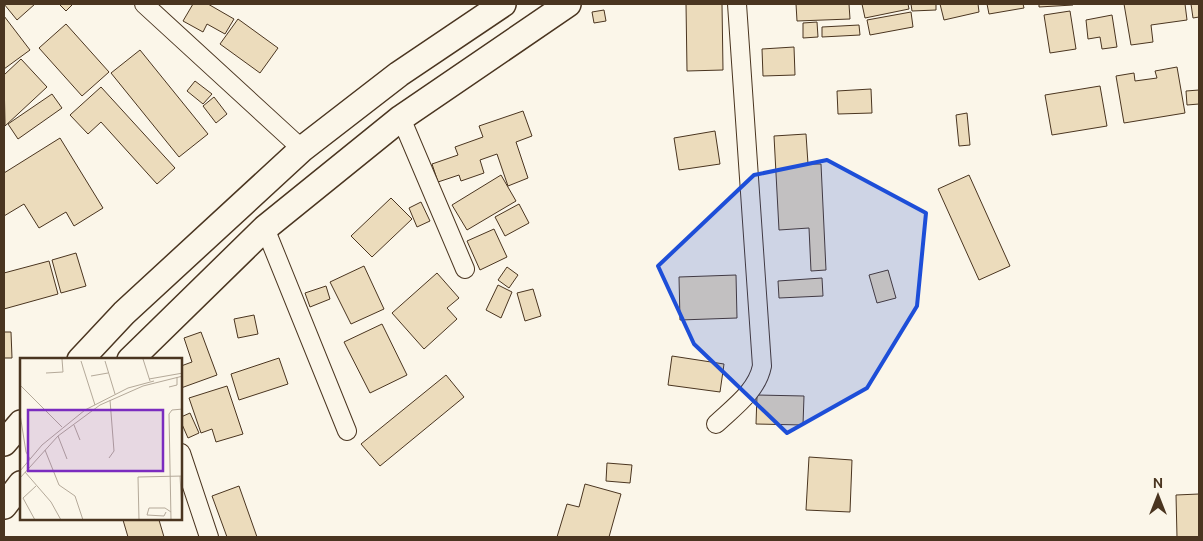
<svg xmlns="http://www.w3.org/2000/svg" width="1203" height="541" viewBox="0 0 1203 541" font-family="Ubuntu,sans-serif">
<style>
.building{fill:#ecdcbc;stroke:#4a3520}
.lines{fill:none;stroke-linecap:round;stroke-linejoin:round}
.street-casing{stroke:#4a3520;stroke-width:20}
.secondary-casing{stroke:#4a3520;stroke-width:28}
.street{stroke:#fbf6e9;stroke-width:18}
.secondary{stroke:#fbf6e9;stroke-width:25}
.marked{fill:#1d4ed8;fill-opacity:0.2;stroke:#1d4ed8;stroke-width:4;stroke-linejoin:round}
.inset-road{fill:none;stroke:#b4a999;stroke-width:1}
.view{fill:#7b2cbf;fill-opacity:0.15;stroke:#7b2cbf;stroke-width:2.5}
.inset-edge{fill:none;stroke:#4a3520;stroke-width:2.5}
</style>
<rect width="100%" height="100%" fill="#fbf6e9"/>
<path class="building" d="M 4,4 L 35,4 L 17,20 Z
M 59,4 L 73,4 L 66,11 Z
M 193,4 L 208,4 L 234,19 L 225,34 L 207,24 L 203,32 L 183,21 Z
M 686,4 L 722,4 L 723,70 L 687,71 Z
M 796,4 L 849,4 L 850,19 L 797,21 Z
M 862,4 L 908,4 L 909,9 L 865,18 Z
M 911,4 L 936,4 L 936,10 L 912,11 Z
M 940,4 L 978,4 L 979,12 L 944,20 Z
M 987,4 L 1023,4 L 1024,8 L 989,14 Z
M 1039,4 L 1073,4 L 1073,5 L 1039,7 Z
M 1124,4 L 1185,4 L 1187,20 L 1151,25 L 1153,42 L 1131,45 Z
M 1191,4 L 1199,4 L 1199,17 L 1193,18 Z
M 604,10 L 606,21 L 594,23 L 592,12 Z
M 1070,11 L 1076,49 L 1050,53 L 1044,15 Z
M 911,12 L 913,27 L 870,35 L 867,20 Z
M 1112,15 L 1117,47 L 1102,49 L 1100,37 L 1088,39 L 1086,20 Z
M 4,16 L 30,50 L 4,69 Z
M 238,19 L 278,48 L 260,73 L 220,44 Z
M 817,22 L 818,37 L 803,38 L 803,23 Z
M 66,24 L 109,72 L 82,96 L 39,48 Z
M 859,25 L 860,35 L 822,37 L 822,27 Z
M 794,47 L 795,75 L 763,76 L 762,49 Z
M 140,50 L 208,134 L 179,157 L 111,73 Z
M 21,59 L 47,87 L 5,126 L 4,75 Z
M 1177,67 L 1185,113 L 1124,123 L 1116,76 L 1134,73 L 1135,81 L 1157,78 L 1155,71 Z
M 195,81 L 212,94 L 203,104 L 187,91 Z
M 1100,86 L 1107,126 L 1052,135 L 1045,95 Z
M 101,87 L 175,168 L 157,184 L 101,122 L 88,134 L 70,115 Z
M 871,89 L 872,113 L 838,114 L 837,91 Z
M 1199,90 L 1199,104 L 1187,105 L 1186,91 Z
M 52,94 L 62,108 L 18,139 L 8,124 Z
M 214,97 L 227,114 L 216,123 L 203,106 Z
M 523,111 L 532,136 L 516,142 L 528,178 L 508,186 L 497,154 L 480,160 L 484,173 L 461,181 L 459,175 L 438,182 L 432,164 L 458,155 L 455,147 L 483,137 L 479,126 Z
M 967,113 L 970,145 L 959,146 L 956,115 Z
M 715,131 L 720,164 L 679,170 L 674,138 Z
M 806,134 L 808,164 L 821,164 L 826,270 L 811,271 L 809,228 L 779,230 L 774,136 Z
M 60,138 L 103,208 L 74,226 L 66,212 L 39,228 L 24,204 L 4,216 L 4,173 Z
M 501,175 L 516,201 L 467,230 L 452,205 Z
M 969,175 L 1010,266 L 979,280 L 938,189 Z
M 391,198 L 412,219 L 372,257 L 351,236 Z
M 421,202 L 430,221 L 417,227 L 409,208 Z
M 519,204 L 529,223 L 505,236 L 495,217 Z
M 494,229 L 507,257 L 480,270 L 467,241 Z
M 76,253 L 86,286 L 61,293 L 52,260 Z
M 49,261 L 58,294 L 4,309 L 4,273 Z
M 364,266 L 384,309 L 351,324 L 330,282 Z
M 507,267 L 518,275 L 509,288 L 498,280 Z
M 888,270 L 896,298 L 877,303 L 869,275 Z
M 437,273 L 459,298 L 447,308 L 457,319 L 424,349 L 392,313 Z
M 736,275 L 737,318 L 680,320 L 679,277 Z
M 822,278 L 823,296 L 779,298 L 778,281 Z
M 498,285 L 512,292 L 501,318 L 486,310 Z
M 326,286 L 330,299 L 310,307 L 305,293 Z
M 533,289 L 541,316 L 525,321 L 517,293 Z
M 254,315 L 258,334 L 238,338 L 234,319 Z
M 382,324 L 407,375 L 370,393 L 344,342 Z
M 4,332 L 11,332 L 12,358 L 4,358 Z
M 201,332 L 217,375 L 181,388 L 181,366 L 192,362 L 184,338 Z
M 672,356 L 724,364 L 720,392 L 668,385 Z
M 279,358 L 288,384 L 239,400 L 231,374 Z
M 446,375 L 464,397 L 380,466 L 361,444 Z
M 227,386 L 243,434 L 216,442 L 212,429 L 201,433 L 189,398 Z
M 757,395 L 804,396 L 803,425 L 756,424 Z
M 190,413 L 199,433 L 188,438 L 181,422 L 181,417 Z
M 809,457 L 852,460 L 850,512 L 806,510 Z
M 607,463 L 632,465 L 630,483 L 606,481 Z
M 585,484 L 621,494 L 609,537 L 557,537 L 567,504 L 579,507 Z
M 239,486 L 257,537 L 227,537 L 212,496 Z
M 1199,494 L 1199,537 L 1177,537 L 1176,495 Z
M 123,520 L 159,520 L 164,537 L 128,537 Z"/>
<g class="lines">
<g class="street-casing">
<path id="street" d="M 144,4 L 302,149
M 401,118 L 465,269
M 265,228 L 347,431
M 716,424 C 734,407 757,391 762,366 L 737,4
M 181,453 L 209,537"/>
</g>
<g class="secondary-casing">
<path id="secondary" d="M 80,360 L 124,313 L 302,149 L 399,74 L 503,4
M 130,360 L 265,228 L 401,118 L 568,4
M 4,443 L 21,423
M 4,506 L 21,484"/>
</g>
<use href="#street" class="street"/>
<use href="#secondary" class="secondary"/>
</g>
<path class="marked" d="M 827,160 L 926,213 L 917,306 L 867,388 L 787,433 L 694,344 L 658,266 L 754,175 Z"/>
<g transform="translate(20 358)">
<rect width="162" height="162" fill="#fbf6e9"/>
<path class="inset-road" d="M 123,1 L 130,23M 61,3 L 75,47M 85,3 L 95,36M 26,15 L 43,14 L 42,1M 71,18 L 88,15M 129,21 L 163,15M 0,27 L 42,69M 149,29 L 157,27 L 157,19M 0,56 L 6,94 L 10,101M 54,67 L 60,82M 38,78 L 47,101M 25,92 L 39,127 L 55,138 L 63,162M 89,100 L 94,93 L 90,42M 0,113 L 22,87 L 65,52 L 108,30 L 134,23M 5,114 L 31,144 L 41,162M 160,118 L 162,153M 0,120 L 38,78 L 80,47 L 123,28 L 163,18M 146,154 L 144,158 L 127,157 L 129,150 L 145,150 L 151,154M 15,162 L 3,140 L 16,128M 119,162 L 118,119 L 163,118M 151,162 L 149,56 L 152,52 L 163,51"/>
<path class="view" d="M 8,52 L 143,52 L 143,113 L 8,113 Z"/>
<rect width="162" height="162" class="inset-edge"/>
</g>
<rect width="1203" height="541" fill="none" stroke="#4a3520" stroke-width="10"/>
<g transform="translate(1158 496)" stroke="#fbf6e9" stroke-width="4" paint-order="stroke">
<path d="M0-4L9 19L0 12L-9 19Z" fill="#4a3520"/>
<text y="-8" font-size="14" font-weight="bold" text-anchor="middle" fill="#4a3520">N</text>
</g>
</svg>
